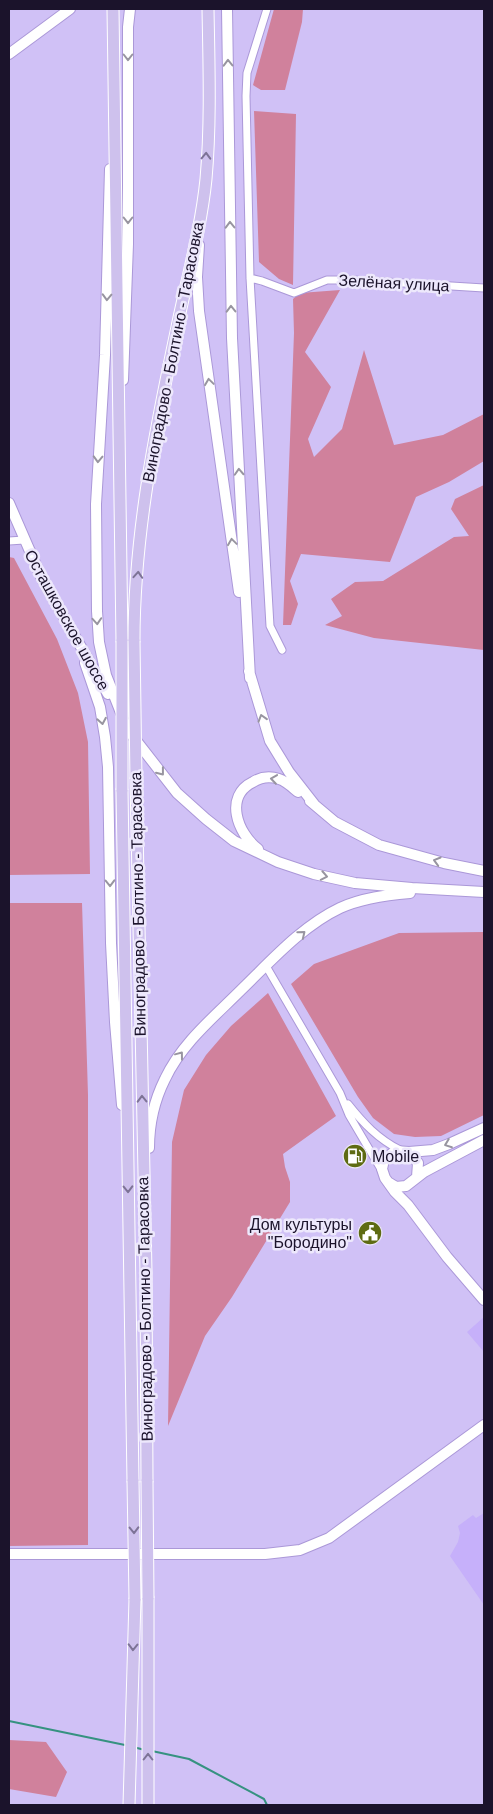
<svg xmlns="http://www.w3.org/2000/svg" width="493" height="1814" viewBox="0 0 493 1814" font-family="Arial,sans-serif">
<style>
.built{fill:#c6b0fa}
.green{fill:#d0819c}
.lines{fill:none;stroke-linecap:round;stroke-linejoin:round}
.stream{stroke:#369280;stroke-width:2}
.street-casing{stroke:#ab98d8;stroke-width:9}
.secondary-casing{stroke:#ab98d8;stroke-width:12}
.primary-casing{stroke:#fff;stroke-width:13}
.street{stroke:#fff;stroke-width:7}
.secondary{stroke:#fff;stroke-width:10}
.primary{stroke:#cec1ed;stroke-width:11}
.primary-bridge-casing{stroke:#fff;stroke-width:13;stroke-linecap:butt}
.primary-bridge{stroke:#cec1ed;stroke-width:11}
.oneway{stroke:#9895a0}
.oneway2{stroke:#7d7396}
.labels{text-anchor:middle;dominant-baseline:central;stroke-width:5;stroke-linejoin:round;paint-order:stroke}
.street-label{font-size:16px;fill:#1b132b;stroke:#ede8fc}
.poi-label{font-size:16px;fill:#1b132b;stroke:#ede8fc;text-anchor:start}
</style>
<rect width="100%" height="100%" fill="#d0c1f6"/>
<path class="built" d="M 484,1317 L 484,1352 L 467,1332 Z
M 484,1513 L 484,1605 L 450,1556 L 458,1542 L 460,1533 L 458,1526 L 473,1515 L 476,1518 Z"/>
<path class="green" d="M 274,9 L 303,9 L 302,22 L 285,90 L 261,90 L 253,85 Z
M 254,111 L 296,114 L 293,285 L 279,279 L 259,262 Z
M 340,290 L 305,352 L 331,387 L 308,439 L 314,457 L 342,429 L 364,350 L 394,445 L 443,435 L 484,414 L 484,461 L 449,482 L 416,497 L 390,562 L 301,554 L 290,581 L 298,604 L 291,625 L 283,625 L 294,333 L 293,299 L 300,293 Z
M 484,485 L 484,650 L 374,638 L 325,625 L 342,616 L 331,599 L 355,582 L 383,581 L 454,537 L 469,536 L 451,509 L 455,499 Z
M 9,557 L 14,558 L 57,639 L 78,693 L 88,742 L 90,874 L 9,875 Z
M 9,903 L 82,903 L 88,1095 L 88,1545 L 9,1546 Z
M 484,932 L 484,1115 L 441,1136 L 415,1137 L 394,1134 L 373,1118 L 358,1097 L 291,984 L 314,964 L 399,933 Z
M 268,993 L 336,1116 L 283,1154 L 285,1167 L 290,1182 L 290,1202 L 232,1297 L 205,1336 L 168,1426 L 172,1142 L 184,1090 L 206,1055 L 231,1026 Z
M 9,1740 L 46,1742 L 67,1772 L 56,1797 L 9,1789 Z"/>
<g class="lines">
<path class="stream" d="M 9,1721 L 125,1745
M 137,1748 L 145,1750
M 152,1751 L 189,1759 L 264,1799 L 267,1805"/>
<g class="street-casing">
<path id="street" d="M 267,9 L 247,73 L 246,96 L 250,278 L 270,626 L 282,650
M 250,278 L 262,281 L 294,293 L 327,280 L 354,280 L 484,288
M 9,541 L 24,540
M 266,966 L 340,1093 L 349,1115 L 382,1171
M 348,1104 C 363,1123 378,1139 400,1150"/>
</g>
<g class="secondary-casing">
<path id="secondary" d="M 227,9 L 232,338 L 250,678
M 9,54 L 70,9
M 110,169 L 105,355 L 96,504 L 97,611 L 99,642 L 106,675 L 121,713
M 199,245 L 197,277 L 199,311 L 239,592
M 123,380 L 128,244 L 128,27 L 130,9
M 9,503 L 42,579 L 108,694
M 85,663 L 100,707 L 105,737 L 108,767 L 111,943 L 115,1022 L 122,1105
M 249,671 L 270,741 L 289,772 L 314,804
M 122,718 L 131,734 L 177,793 L 206,819 L 234,841 L 278,862 L 314,874 L 355,883 L 412,888 L 484,892
M 310,801 L 335,822 L 379,845 L 444,863 L 484,871
M 258,849 C 237,833 224,796 253,782 C 261,777 270,776 279,779 C 286,781 292,787 298,792
M 484,1128 L 449,1144 L 433,1150 L 409,1152 L 395,1151 L 384,1160 L 382,1169 L 385,1178 L 395,1192 L 408,1205 L 447,1257 L 484,1300
M 149,1148 C 149,1124 154,1101 165,1079 C 182,1043 214,1017 241,990 C 271,961 302,926 340,908 C 362,898 387,895 410,893
M 409,1152 L 418,1163 L 417,1177
M 388,1182 L 396,1187 L 406,1186 L 424,1172 L 484,1140
M 9,1554 L 265,1554 L 300,1550 L 329,1538 L 484,1425"/>
</g>
<g class="primary-casing">
<path id="primary" d="M 113,9 L 122,641
M 134,641 C 134,535 155,431 177,327 C 187,278 201,229 206,179 C 211,123 209,65 208,9
M 136,779 L 146,1272 L 147,1481
M 122,790 L 133,1481
M 148,1598 L 148,1805
M 129,1805 L 135,1599"/>
</g>
<use href="#street" class="street"/>
<use href="#secondary" class="secondary"/>
<use href="#primary" class="primary"/>
<g class="primary-bridge-casing">
<path id="primary-bridge" d="M 122,641 L 122,790
M 134,641 L 136,779
M 133,1481 L 135,1599
M 147,1481 L 148,1598"/>
</g>
<use href="#primary-bridge" class="primary-bridge"/>
</g>
<defs><path id="oneway-chevron" d="M-2-3.5L2.5 0L-2 3.5" fill="none" stroke-width="1.6" stroke-linecap="round" stroke-linejoin="round" transform="scale(1.25)"/></defs>
<g class="oneway">
<use href="#oneway-chevron" transform="translate(128 57) rotate(90)"/>
<use href="#oneway-chevron" transform="translate(228 63) rotate(-91)"/>
<use href="#oneway-chevron" transform="translate(128 220) rotate(90)"/>
<use href="#oneway-chevron" transform="translate(230 225) rotate(-91)"/>
<use href="#oneway-chevron" transform="translate(107 297) rotate(92)"/>
<use href="#oneway-chevron" transform="translate(231 309) rotate(-91)"/>
<use href="#oneway-chevron" transform="translate(209 382) rotate(-98)"/>
<use href="#oneway-chevron" transform="translate(98 459) rotate(92)"/>
<use href="#oneway-chevron" transform="translate(239 472) rotate(-93)"/>
<use href="#oneway-chevron" transform="translate(232 542) rotate(-98)"/>
<use href="#oneway-chevron" transform="translate(97 621) rotate(86)"/>
<use href="#oneway-chevron" transform="translate(262 718) rotate(-107)"/>
<use href="#oneway-chevron" transform="translate(102 721) rotate(80)"/>
<use href="#oneway-chevron" transform="translate(161 772) rotate(52)"/>
<use href="#oneway-chevron" transform="translate(274 779) rotate(-172)"/>
<use href="#oneway-chevron" transform="translate(437 861) rotate(-164)"/>
<use href="#oneway-chevron" transform="translate(324 876) rotate(11)"/>
<use href="#oneway-chevron" transform="translate(110 883) rotate(89)"/>
<use href="#oneway-chevron" transform="translate(302 934) rotate(-39)"/>
<use href="#oneway-chevron" transform="translate(180 1055) rotate(-53)"/>
<use href="#oneway-chevron" transform="translate(448 1144) rotate(159)"/>
</g>
<g class="oneway2">
<use href="#oneway-chevron" transform="translate(206 156) rotate(-88)"/>
<use href="#oneway-chevron" transform="translate(138 575) rotate(-86)"/>
<use href="#oneway-chevron" transform="translate(142 1099) rotate(-91)"/>
<use href="#oneway-chevron" transform="translate(128 1189) rotate(89)"/>
<use href="#oneway-chevron" transform="translate(134 1530) rotate(89)"/>
<use href="#oneway-chevron" transform="translate(133 1647) rotate(91)"/>
<use href="#oneway-chevron" transform="translate(148 1757) rotate(-90)"/>
</g>
<defs>
<g id="fuel-disc" transform="scale(1.25)"><circle r="9.5" fill="#5e6b13" stroke="#ede8fc"/><path d="M-5.5-6h7V0h2V4h1.3V-2.5L3-4.5l.8-.8L6-3V5H2.5V1h-1V6h-7ZM-4.2-4.7v3.2H.2V-4.7Z" fill="#fff"/></g>
<g id="civic-disc" transform="scale(1.25)"><circle r="9.5" fill="#5e6b13" stroke="#ede8fc"/><path d="M-.6-6.5H3V-4.5H.6V-3L4-1V1h2V6H-6V1h2V-1L-.6-3ZM-1.2 2.5V6h2.4V2.5Z" fill="#fff"/></g>
</defs>
<g fill-rule="evenodd">
<use href="#fuel-disc" x="355" y="1156"/>
<use href="#civic-disc" x="370" y="1233"/>
</g>
<g class="labels">
<g class="street-label">
<text transform="translate(394 283) rotate(3)">Зелёная улица</text>
<text transform="translate(173 352) rotate(-79)">Виноградово - Болтино - Тарасовка</text>
<text transform="translate(67 620) rotate(61)">Осташковское шоссе</text>
<text transform="translate(138 904) rotate(-91)">Виноградово - Болтино - Тарасовка</text>
<text transform="translate(145 1309) rotate(-91)">Виноградово - Болтино - Тарасовка</text>
</g>
<g class="poi-label">
<text x="372" y="1156">Mobile</text>
<text x="352" y="1224" text-anchor="end">Дом культуры<tspan x="352" dy="18">"Бородино"</tspan></text>
</g>
</g>
<rect width="493" height="1814" fill="none" stroke="#1b132b" stroke-width="20"/>
</svg>
